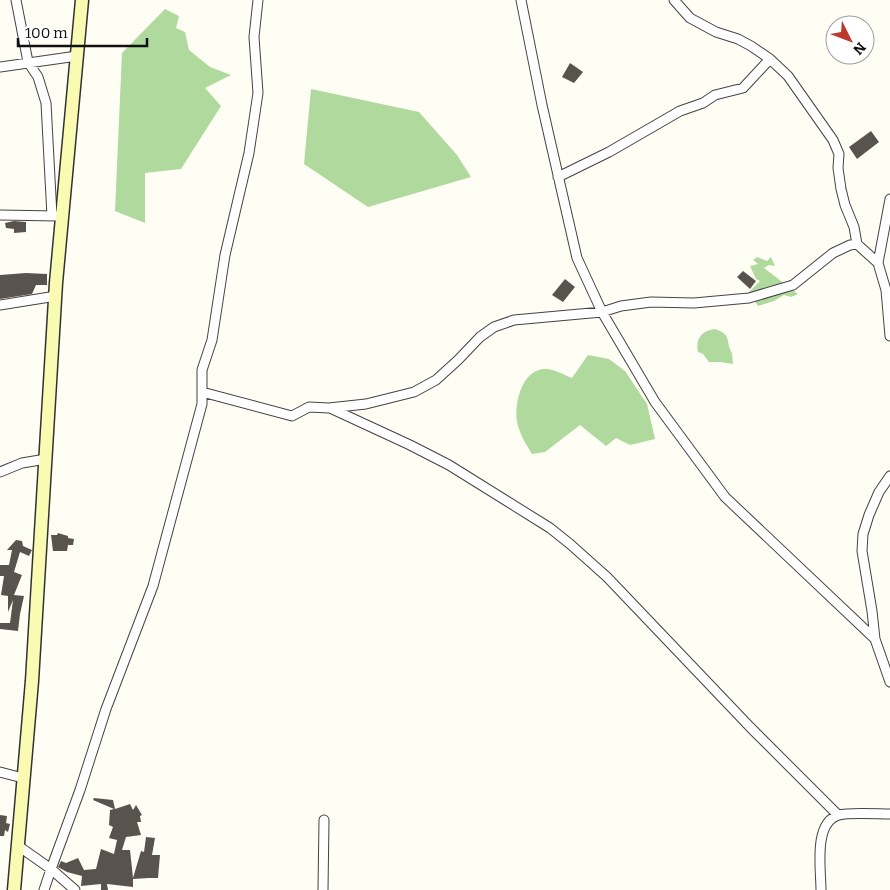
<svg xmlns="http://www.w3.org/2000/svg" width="890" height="890" viewBox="0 0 890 890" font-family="Bitter,serif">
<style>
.forest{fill:#b0d99e}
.building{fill:#59534d}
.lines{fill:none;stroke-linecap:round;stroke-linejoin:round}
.street-casing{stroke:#434343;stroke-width:11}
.secondary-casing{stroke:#323232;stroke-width:15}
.street{stroke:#fff;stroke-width:9}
.secondary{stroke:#f9fbb2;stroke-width:12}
</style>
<rect width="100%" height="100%" fill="#fffef4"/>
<path class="forest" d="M 165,9 L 179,16 L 176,28 L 185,32 L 189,50 L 210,67 L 231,75 L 205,88 L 221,106 L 181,169 L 145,173 L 145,223 L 115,211 L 122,53 Z
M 311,89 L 419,112 L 457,155 L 471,177 L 368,207 L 304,164 Z
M 757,257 L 767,261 L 771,257 L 775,266 L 769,265 L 764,268 L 798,294 L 791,297 L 784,295 L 774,301 L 758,306 L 749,292 L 760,281 L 756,279 L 750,266 L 758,264 L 753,260 Z
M 715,329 C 733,335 725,342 732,353 L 733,364 L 720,362 L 709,362 L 703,354 L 698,352 C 695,339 702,330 715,329 Z
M 588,355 L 609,359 L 625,371 L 647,404 L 655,439 L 630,445 L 616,438 L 606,446 L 580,425 L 545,452 L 532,454 C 526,444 520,435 517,422 C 514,404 522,368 546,369 C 554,369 564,375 572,378 Z"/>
<path class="building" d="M 570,63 L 583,72 L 574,83 L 562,77 Z
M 871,131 L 879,142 L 857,159 L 849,147 Z
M 14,221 L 26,222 L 26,232 L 14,233 L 14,229 L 6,228 L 5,223 Z
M 743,271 L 756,281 L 750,289 L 737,277 Z
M 26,273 L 47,274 L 47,285 L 36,285 L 32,294 L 0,299 L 0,275 Z
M 565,279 L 575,287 L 563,302 L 552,295 Z
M 58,533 L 68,536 L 68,538 L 74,539 L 73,545 L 68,545 L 67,551 L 53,551 L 51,535 L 57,535 Z
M 16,540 L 22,541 L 23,546 L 32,550 L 29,556 L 20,552 L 14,572 L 22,575 L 14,595 L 24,596 L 20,614 L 18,631 L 0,629 L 0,623 L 10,623 L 13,600 L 8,612 L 8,596 L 1,595 L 4,576 L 0,576 L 0,565 L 9,565 L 12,550 L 7,550 Z
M 94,798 L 113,800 L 115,809 L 130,804 L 133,810 L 136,805 L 142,815 L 140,816 L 141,822 L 137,822 L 141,835 L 126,837 L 122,850 L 130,850 L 133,878 L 141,851 L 144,852 L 146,837 L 155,838 L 152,855 L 160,855 L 158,878 L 149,878 L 133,879 L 133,887 L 107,884 L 108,890 L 101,890 L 101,884 L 81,886 L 82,876 L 67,872 L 58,867 L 61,861 L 66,863 L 78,858 L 84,870 L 96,869 L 101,849 L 114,854 L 117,840 L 109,838 L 113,827 L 109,825 L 110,810 L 114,809 L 93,800 Z
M 0,815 L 7,816 L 6,823 L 10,824 L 8,832 L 5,830 L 4,836 L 0,836 Z"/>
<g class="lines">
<g class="street-casing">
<path id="street" d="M 16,0 L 28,62 L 38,77 L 46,103 L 52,216
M 521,0 L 542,105 L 577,258 L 602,312 L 655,402 L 725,497 L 875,639
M 674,0 L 690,18 L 716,32 L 738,39 L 751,46 L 770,59 L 788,76 L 833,140 L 839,154 L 838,168 L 841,189 L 845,205 L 854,227 L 857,244
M 0,67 L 77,56
M 558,177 L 609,152 L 680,111 L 703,103 L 715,95 L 743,88 L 770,59
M 890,199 L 878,263 L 886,290 L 890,336
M 0,215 L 57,216
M 0,305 L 56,296
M 202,392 L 292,416 L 309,407 L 329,408 L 366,404 L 414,392 L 436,380 L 458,360 L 480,337 L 494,327 L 514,320 L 602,312 L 621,306 L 651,302 L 694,303 L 749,298 L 793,285 L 833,253 L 850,245 L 857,244 L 878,263
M 330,408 L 410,445 L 449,465 L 550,528 L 570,544 L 607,577 L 750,727 L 838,815
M 0,472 L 22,463 L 46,459
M 890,476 L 879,492 L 869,515 L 863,534 L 862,551 L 872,611 L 875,639 L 890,682
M 0,772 L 23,778
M 17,845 L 51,869 L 75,890
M 44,890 L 51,869 L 80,790 L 106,709 L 153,586 L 202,404 L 202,370 L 212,340 L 225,255 L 249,153 L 258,93 L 254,37 L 258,0
M 323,890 L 324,820
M 821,890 C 821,870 813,822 839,815 C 848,812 879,814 890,814"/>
</g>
<g class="secondary-casing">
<path id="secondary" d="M 14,890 L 32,681 L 56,283 L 82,0"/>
</g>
<use href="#street" class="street"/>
<use href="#secondary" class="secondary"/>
</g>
<g transform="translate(850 40) rotate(132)"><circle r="24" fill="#ffffff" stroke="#9f9f9f"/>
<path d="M0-4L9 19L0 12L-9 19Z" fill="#bc3a2d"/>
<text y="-8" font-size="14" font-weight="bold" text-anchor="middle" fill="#101010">N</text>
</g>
<path d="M18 38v8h129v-8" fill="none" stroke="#101010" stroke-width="2.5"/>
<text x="25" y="38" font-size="15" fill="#101010" stroke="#ffffff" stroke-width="4" paint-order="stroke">100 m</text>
</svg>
